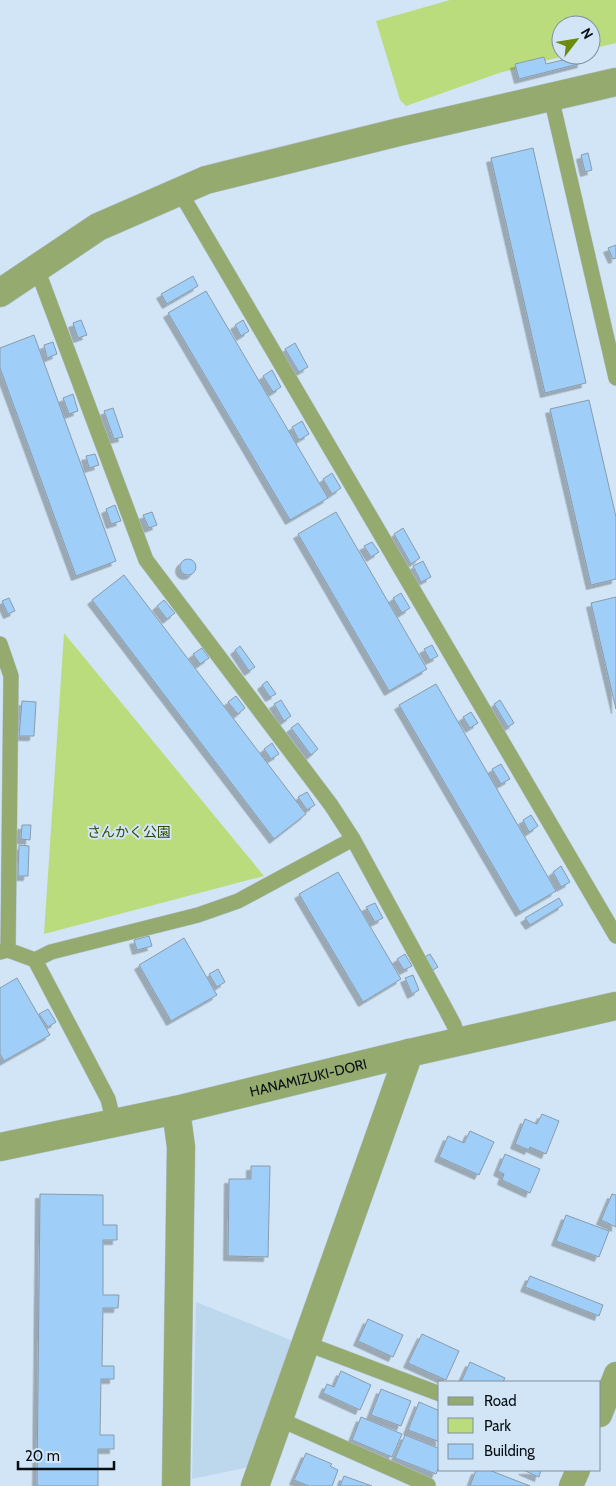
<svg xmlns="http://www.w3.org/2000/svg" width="616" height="1486" viewBox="0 0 616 1486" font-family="Cabin,'Noto Sans JP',sans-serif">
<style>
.built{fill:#bdd7ec}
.green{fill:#bbdc7d}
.building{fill:#9fcff8;stroke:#899bab;filter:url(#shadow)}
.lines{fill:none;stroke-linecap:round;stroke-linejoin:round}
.service-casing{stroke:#b2c3d2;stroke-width:16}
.pedestrian-casing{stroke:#b2c3d2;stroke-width:25}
.minor-casing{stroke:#b2c3d2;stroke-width:29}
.tertiary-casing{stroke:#b2c3d2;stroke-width:29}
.service{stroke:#95aa6f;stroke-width:15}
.pedestrian{stroke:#95aa6f;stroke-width:24}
.minor{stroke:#95aa6f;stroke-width:28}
.tertiary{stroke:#95aa6f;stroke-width:28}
.labels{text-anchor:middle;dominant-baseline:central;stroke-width:4;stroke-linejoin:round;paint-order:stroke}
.park-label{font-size:14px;fill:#354800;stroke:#d2e5f6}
.street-label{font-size:14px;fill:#080f14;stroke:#d2e5f6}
</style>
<defs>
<filter id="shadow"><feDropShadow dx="-4.5" dy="4.5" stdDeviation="0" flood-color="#0004"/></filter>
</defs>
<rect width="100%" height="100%" fill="#d2e5f6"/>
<path class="built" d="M 196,1302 L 303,1345 L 254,1466 L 192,1479 Z"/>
<path class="green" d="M 450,0 L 616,0 L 616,43 L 591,49 L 591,25 L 561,25 L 561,55 L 568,55 L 499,73 L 406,106 L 400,100 L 376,21 Z
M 64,633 L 264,876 L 44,934 Z"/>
<path class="building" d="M 580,56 L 582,63 L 519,79 L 515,64 L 544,57 L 546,64 Z
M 533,148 L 586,383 L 545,393 L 491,158 Z
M 588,153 L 592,170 L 585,172 L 581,155 Z
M 616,245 L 616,258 L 613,259 L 608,248 Z
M 193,276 L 198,286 L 167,304 L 161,294 Z
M 206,291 L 328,498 L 290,520 L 168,313 Z
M 81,320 L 87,335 L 78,338 L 73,323 Z
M 243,320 L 249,331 L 241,336 L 235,325 Z
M 34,335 L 116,561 L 76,576 L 0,368 L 0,348 Z
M 53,342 L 57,354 L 47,358 L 44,345 Z
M 295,343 L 308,367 L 299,372 L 285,349 Z
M 272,370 L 281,387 L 273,392 L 263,376 Z
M 73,394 L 78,411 L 69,414 L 63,398 Z
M 589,400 L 616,517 L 616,579 L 591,585 L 550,409 Z
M 113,408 L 123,437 L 114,439 L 104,411 Z
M 302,421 L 309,434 L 299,440 L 292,427 Z
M 95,454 L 99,465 L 89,468 L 86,456 Z
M 332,473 L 341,488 L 332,494 L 323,479 Z
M 115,505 L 121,521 L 111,524 L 106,509 Z
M 152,512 L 157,525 L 149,528 L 143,515 Z
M 336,512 L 427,669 L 389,691 L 298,534 Z
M 403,528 L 420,558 L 411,564 L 394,534 Z
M 372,542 L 379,552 L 371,557 L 364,546 Z
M180 567a8 8 0 1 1 16 0a8 8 0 1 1-16 0Z
M 423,561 L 431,577 L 421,582 L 413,566 Z
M 124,575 L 306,814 L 274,839 L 92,600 Z
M 401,593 L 410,608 L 402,613 L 393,598 Z
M 616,597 L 616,709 L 591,603 Z
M 9,598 L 15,611 L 8,614 L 2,601 Z
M 164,600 L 175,613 L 167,619 L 157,606 Z
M 432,645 L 438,656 L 430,660 L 424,649 Z
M 240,646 L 255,667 L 249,671 L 235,650 Z
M 202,648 L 209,658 L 200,664 L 193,654 Z
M 267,681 L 276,694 L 270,697 L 262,685 Z
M 436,684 L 556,891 L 520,912 L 399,705 Z
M 236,696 L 245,708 L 238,714 L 228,702 Z
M 281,700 L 291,716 L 284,721 L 274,704 Z
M 500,700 L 514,723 L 508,727 L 494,704 Z
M 22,701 L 36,702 L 34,736 L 19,736 Z
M 471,712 L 478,723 L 470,728 L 463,717 Z
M 298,723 L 318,749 L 311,755 L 291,728 Z
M 272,743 L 279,754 L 271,759 L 264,749 Z
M 501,764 L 510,779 L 501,784 L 492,769 Z
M 307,792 L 315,805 L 307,810 L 298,797 Z
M 531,815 L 538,826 L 529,832 L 523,820 Z
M 22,825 L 31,825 L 30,840 L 21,839 Z
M 19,845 L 29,846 L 28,876 L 18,876 Z
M 561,866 L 570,882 L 561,887 L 553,872 Z
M 338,872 L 401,979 L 363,1002 L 299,894 Z
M 559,898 L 563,905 L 530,925 L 525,918 Z
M 375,903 L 383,918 L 375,922 L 366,907 Z
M 149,936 L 152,946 L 137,950 L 134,940 Z
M 184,938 L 217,995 L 171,1021 L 139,965 Z
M 405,954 L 412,966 L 404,970 L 397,959 Z
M 430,954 L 438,967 L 431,971 L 423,958 Z
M 218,969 L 225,982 L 217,987 L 209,974 Z
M 413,975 L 419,990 L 412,994 L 405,978 Z
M 17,978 L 50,1035 L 4,1061 L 0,1054 L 0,988 Z
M 48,1009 L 56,1022 L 48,1027 L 39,1014 Z
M 542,1114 L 559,1121 L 546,1154 L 530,1147 L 529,1150 L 515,1144 L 525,1119 L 537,1124 Z
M 470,1131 L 494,1142 L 479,1175 L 439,1157 L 448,1136 L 464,1143 Z
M 505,1154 L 540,1169 L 530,1193 L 502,1180 L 504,1174 L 498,1171 Z
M 251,1166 L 270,1166 L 268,1257 L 228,1256 L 229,1179 L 251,1179 Z
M 40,1194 L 103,1195 L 103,1225 L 117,1225 L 117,1240 L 103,1240 L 103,1295 L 119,1295 L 118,1308 L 103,1308 L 102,1366 L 114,1366 L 114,1379 L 101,1379 L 100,1435 L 114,1435 L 114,1449 L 98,1449 L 98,1486 L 37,1486 Z
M 612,1194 L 616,1195 L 616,1227 L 601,1220 Z
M 566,1215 L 609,1231 L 599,1257 L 556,1241 Z
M 530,1276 L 603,1305 L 599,1316 L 525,1287 Z
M 368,1319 L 403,1335 L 393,1357 L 358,1341 Z
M 422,1334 L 459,1351 L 446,1380 L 408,1363 Z
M 470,1362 L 505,1378 L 503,1382 L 461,1382 Z
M 341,1371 L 371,1385 L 360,1410 L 323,1393 L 327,1384 L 334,1387 Z
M 381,1389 L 411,1401 L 401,1426 L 371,1415 Z
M 419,1402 L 440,1411 L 440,1442 L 408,1430 Z
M 361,1417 L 402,1434 L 392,1457 L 352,1440 Z
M 405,1435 L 440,1449 L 440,1464 L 436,1474 L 395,1458 Z
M 306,1453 L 332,1464 L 330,1466 L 338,1470 L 332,1486 L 309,1486 L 294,1480 Z
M 476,1470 L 489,1470 L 530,1486 L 470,1486 Z
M 523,1470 L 541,1470 L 539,1477 Z
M 344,1476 L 372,1486 L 340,1486 Z"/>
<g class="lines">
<g class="service-casing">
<path id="service" d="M 551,97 L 616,378
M 180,192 L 616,936
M 37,269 L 146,560 L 331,805 L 353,839 L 445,1008 L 454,1025 L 459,1042
M 0,644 L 11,676 L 8,950
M 0,952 L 8,950 L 35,960
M 114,1123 L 108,1099 L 35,960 L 51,952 L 198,915 L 238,901 L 353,839
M 305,1343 L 440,1394
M 279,1419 L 428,1485"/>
</g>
<g class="pedestrian-casing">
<path id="pedestrian" d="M 600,1415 L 616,1374
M 571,1486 L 578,1470"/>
</g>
<g class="minor-casing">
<path id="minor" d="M 0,293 L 98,227 L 206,180 L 399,132 L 616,82
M 255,1486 L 409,1053"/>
</g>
<g class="tertiary-casing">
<g id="tertiary">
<path d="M 176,1110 L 181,1147 L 176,1486"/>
<path id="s1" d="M 0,1147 L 176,1110 L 409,1053 L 616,1006"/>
</g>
</g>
<use href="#service" class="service"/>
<use href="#pedestrian" class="pedestrian"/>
<use href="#minor" class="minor"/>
<use href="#tertiary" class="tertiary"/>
</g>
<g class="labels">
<g class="park-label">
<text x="129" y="832">さんかく公園</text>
</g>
<g class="street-label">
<text stroke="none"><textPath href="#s1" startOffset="316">HANAMIZUKI-DORI</textPath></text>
</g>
</g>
<rect x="438" y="1381" width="162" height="90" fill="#d2e5f6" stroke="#818f9c"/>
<rect x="448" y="1397" width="25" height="8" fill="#95aa6f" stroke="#818f9c"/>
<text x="484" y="1406" font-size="15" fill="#080f14">Road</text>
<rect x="448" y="1418" width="25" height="15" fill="#bbdc7d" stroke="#818f9c"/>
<text x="484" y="1431" font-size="15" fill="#080f14">Park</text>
<rect x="448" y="1444" width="25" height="15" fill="#9fcff8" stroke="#818f9c"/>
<text x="484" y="1456" font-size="15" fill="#080f14">Building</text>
<g transform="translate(576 40) rotate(59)"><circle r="24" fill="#d2e5f6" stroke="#818f9c"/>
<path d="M0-4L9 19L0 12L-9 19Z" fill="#6a8b0e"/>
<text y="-8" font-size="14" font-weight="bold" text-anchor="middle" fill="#080f14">N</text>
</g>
<path d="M18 1461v8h96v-8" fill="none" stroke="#080f14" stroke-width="2.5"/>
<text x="25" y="1461" font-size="15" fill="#080f14" stroke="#d2e5f6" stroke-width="4" paint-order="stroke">20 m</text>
</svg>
